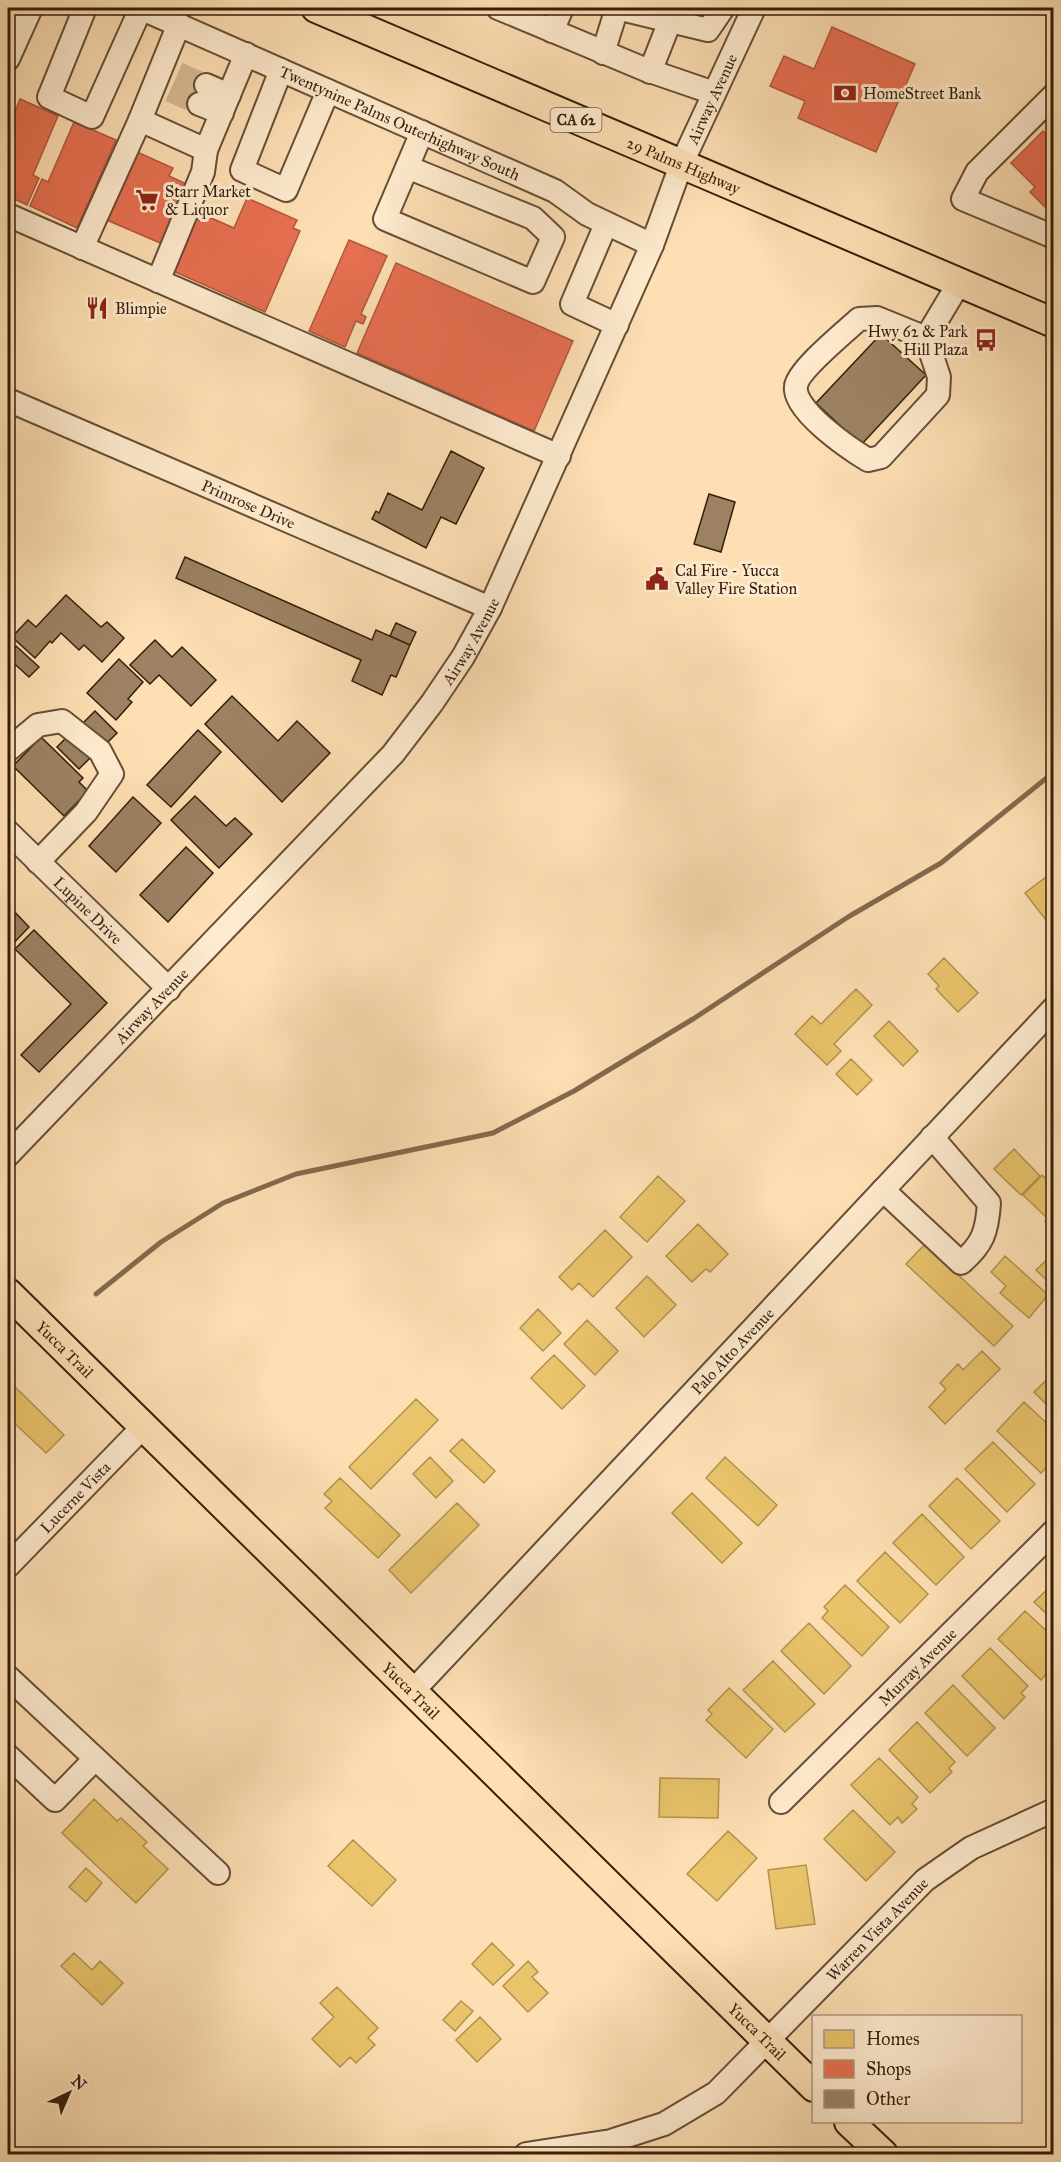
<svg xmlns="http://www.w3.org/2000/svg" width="1061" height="2162" viewBox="0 0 1061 2162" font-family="'IM FELL Great Primer',serif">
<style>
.homes{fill:#e9c46a;stroke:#b2924e;stroke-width:1.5}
.shops{fill:#e76f51;stroke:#b1573c;stroke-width:1.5}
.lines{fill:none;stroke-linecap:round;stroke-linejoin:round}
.stream{stroke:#836a4e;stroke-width:5}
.building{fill:#9c8262;stroke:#331e0b;stroke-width:1.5}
.minor-tunnel{stroke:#d5b891;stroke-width:22;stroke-dasharray:22 11;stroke-linecap:butt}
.minor-casing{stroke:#664e35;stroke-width:26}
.major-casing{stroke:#331e0b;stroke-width:32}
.minor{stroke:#feeace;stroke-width:22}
.major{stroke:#fddfb3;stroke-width:28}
.labels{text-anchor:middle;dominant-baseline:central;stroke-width:6;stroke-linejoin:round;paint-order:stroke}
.shield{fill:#feeace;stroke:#705b46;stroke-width:1.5}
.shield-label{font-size:15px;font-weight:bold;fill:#331e0b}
.poi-label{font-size:16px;fill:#331e0b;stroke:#feeace;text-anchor:start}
.street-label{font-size:16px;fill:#331e0b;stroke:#feeace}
</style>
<rect width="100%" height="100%" fill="#fddfb3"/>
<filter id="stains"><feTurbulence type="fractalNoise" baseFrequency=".00333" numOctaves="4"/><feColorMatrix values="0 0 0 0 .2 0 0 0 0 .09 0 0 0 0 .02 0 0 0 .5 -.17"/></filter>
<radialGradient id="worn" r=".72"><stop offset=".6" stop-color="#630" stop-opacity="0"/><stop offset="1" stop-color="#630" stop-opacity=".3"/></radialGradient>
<path class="homes" d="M 1054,871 L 1054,915 L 1046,920 L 1025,893 Z
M 944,958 L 978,993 L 958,1012 L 936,989 L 939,986 L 928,974 Z
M 856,989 L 872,1005 L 834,1044 L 841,1051 L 827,1065 L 795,1034 L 812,1016 L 821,1024 Z
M 889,1021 L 918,1051 L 903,1066 L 874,1036 Z
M 851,1059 L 872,1080 L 857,1095 L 836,1074 Z
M 1014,1149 L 1040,1176 L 1021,1195 L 994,1169 Z
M 1042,1175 L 1054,1186 L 1054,1211 L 1047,1218 L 1023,1195 Z
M 658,1176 L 685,1201 L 647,1242 L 620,1217 Z
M 1054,1213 L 1054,1230 L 1045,1221 Z
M 698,1224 L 728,1254 L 710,1272 L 706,1269 L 692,1282 L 666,1256 Z
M 605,1230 L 632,1257 L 593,1297 L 579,1283 L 572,1290 L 559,1277 Z
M 925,1244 L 1013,1326 L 994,1346 L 906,1264 Z
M 1052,1255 L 1054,1257 L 1054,1287 L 1036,1270 Z
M 1005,1256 L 1048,1295 L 1029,1318 L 1000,1293 L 1006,1286 L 991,1272 Z
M 647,1276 L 676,1305 L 644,1337 L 616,1308 Z
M 538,1309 L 561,1333 L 543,1351 L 520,1328 Z
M 587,1320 L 618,1351 L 595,1375 L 564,1344 Z
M 982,1351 L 1000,1369 L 945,1424 L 929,1407 L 946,1389 L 940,1383 L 958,1364 L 963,1370 Z
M 554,1355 L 585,1386 L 562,1409 L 531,1378 Z
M 1054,1373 L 1054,1412 L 1034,1392 Z
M 8,1380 L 64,1435 L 46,1453 L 8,1417 Z
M 416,1399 L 438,1420 L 371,1489 L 349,1467 Z
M 1024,1402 L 1054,1430 L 1054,1460 L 1041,1473 L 997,1431 Z
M 462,1439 L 495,1471 L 484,1483 L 450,1451 Z
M 993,1442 L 1035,1484 L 1007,1512 L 965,1469 Z
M 430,1457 L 453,1481 L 436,1498 L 413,1474 Z
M 725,1457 L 777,1505 L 758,1526 L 706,1478 Z
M 340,1478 L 400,1535 L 378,1558 L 325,1508 L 332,1501 L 324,1494 Z
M 957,1478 L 1000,1521 L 971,1549 L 929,1506 Z
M 692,1493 L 742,1543 L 722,1563 L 672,1513 Z
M 457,1503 L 479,1525 L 411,1593 L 389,1570 Z
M 922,1514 L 964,1557 L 936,1585 L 893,1543 Z
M 885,1552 L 928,1594 L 900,1623 L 857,1581 Z
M 1054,1583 L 1054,1621 L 1034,1602 Z
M 845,1585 L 889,1627 L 862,1656 L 822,1618 L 828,1611 L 824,1607 Z
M 1025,1611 L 1054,1638 L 1054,1666 L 1041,1680 L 998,1639 Z
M 809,1623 L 851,1666 L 824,1694 L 781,1651 Z
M 990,1648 L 1028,1686 L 1021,1693 L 1025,1697 L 1004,1719 L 962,1676 Z
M 773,1661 L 815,1704 L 785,1732 L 743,1690 Z
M 953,1685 L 995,1728 L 967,1756 L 925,1713 Z
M 729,1688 L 773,1729 L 746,1758 L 706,1720 L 712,1714 L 708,1710 Z
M 917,1722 L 955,1762 L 949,1768 L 952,1772 L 930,1793 L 889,1750 Z
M 879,1758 L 918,1797 L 912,1804 L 917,1809 L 902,1823 L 898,1817 L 890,1825 L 851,1785 Z
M 660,1778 L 719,1779 L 718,1818 L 659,1817 Z
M 94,1799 L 117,1821 L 121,1818 L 147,1842 L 143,1846 L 168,1869 L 136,1903 L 62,1833 Z
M 853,1810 L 895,1852 L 866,1881 L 824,1839 Z
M 728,1831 L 757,1858 L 717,1901 L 687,1874 Z
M 353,1840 L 396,1880 L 372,1906 L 328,1866 Z
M 806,1865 L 815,1924 L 776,1929 L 768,1870 Z
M 86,1868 L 102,1883 L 86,1902 L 69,1887 Z
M 492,1943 L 514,1965 L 493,1985 L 472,1964 Z
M 74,1953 L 92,1970 L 100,1961 L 123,1983 L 102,2005 L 61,1966 Z
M 528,1961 L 538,1972 L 532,1977 L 548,1993 L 528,2012 L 503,1986 Z
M 337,1987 L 378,2028 L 368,2038 L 375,2045 L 356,2063 L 350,2057 L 340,2067 L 312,2039 L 334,2017 L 320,2003 Z
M 461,2001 L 473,2011 L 455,2031 L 443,2020 Z
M 480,2017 L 501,2039 L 477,2062 L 456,2040 Z"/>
<path class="shops" d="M 685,8 L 718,8 L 716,11 L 703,15 Z
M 832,27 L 915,64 L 876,152 L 798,118 L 805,101 L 770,86 L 784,56 L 814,69 Z
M 8,86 L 15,89 L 8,106 Z
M 20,99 L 58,116 L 33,175 L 39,178 L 27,205 L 8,196 L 8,130 Z
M 74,122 L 116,140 L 77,228 L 30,206 L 42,179 L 48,182 Z
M 1043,131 L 1050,138 L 1054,135 L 1054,210 L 1051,213 L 1030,192 L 1035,187 L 1011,163 Z
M 137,152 L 173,168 L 169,176 L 193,187 L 167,246 L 107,220 Z
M 247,198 L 297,220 L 293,228 L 300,231 L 265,312 L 171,270 L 194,218 L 200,221 L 202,214 L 234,228 Z
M 349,240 L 387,256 L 361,314 L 366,317 L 363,324 L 356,321 L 345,347 L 309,331 Z
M 396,263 L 573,341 L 534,431 L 357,353 Z"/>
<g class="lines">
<path class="stream" d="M 96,1294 L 161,1242 L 223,1203 L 296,1174 L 493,1133 L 574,1091 L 693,1019 L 848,917 L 941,863 L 1054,772"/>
</g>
<path class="building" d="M 881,334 L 926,375 L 861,445 L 816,403 Z
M 451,451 L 484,468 L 456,524 L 441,517 L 426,548 L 372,519 L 376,511 L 379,513 L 388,493 L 422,510 Z
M 709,494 L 735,502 L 721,552 L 694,544 Z
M 185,557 L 372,640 L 376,630 L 410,645 L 396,677 L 391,675 L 382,695 L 352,681 L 361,660 L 176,578 Z
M 66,595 L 101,627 L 107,622 L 124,638 L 102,662 L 84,645 L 79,650 L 61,633 L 52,643 L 50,641 L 35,658 L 12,637 L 28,620 L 36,627 Z
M 396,623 L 416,632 L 410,645 L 390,636 Z
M 155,640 L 172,657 L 182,647 L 216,680 L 191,706 L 159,675 L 150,684 L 130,665 Z
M 16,646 L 39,667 L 29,677 L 8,658 Z
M 119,659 L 143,682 L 128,699 L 132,702 L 116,720 L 87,693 Z
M 232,696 L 278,741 L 297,721 L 330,753 L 282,802 L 205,724 Z
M 95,711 L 117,733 L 105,745 L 83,723 Z
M 198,730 L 221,752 L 171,807 L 147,785 Z
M 69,735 L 91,757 L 79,769 L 57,747 Z
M 41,737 L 83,778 L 79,782 L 88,791 L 64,816 L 13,766 Z
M 195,796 L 226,826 L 235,818 L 252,834 L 219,868 L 171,820 Z
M 133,797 L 161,823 L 116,872 L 89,846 Z
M 186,847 L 213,873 L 168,922 L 140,895 Z
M 11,908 L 29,927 L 8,949 L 8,911 Z
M 34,930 L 107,1003 L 39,1072 L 21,1055 L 71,1004 L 15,949 Z"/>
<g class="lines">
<path class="minor-tunnel" d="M 178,73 L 206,85
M 170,91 L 199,104"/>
<g class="minor-casing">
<g id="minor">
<path d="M 85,8 L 49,97 L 92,117 L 141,8"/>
<path id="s1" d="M 140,8 L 555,191 L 587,214 L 652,245"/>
<path d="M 498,8 L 644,69 L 714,93"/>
<path d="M 617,8 L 708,30 L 723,8"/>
<path d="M 179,24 L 140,120 L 206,150 L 246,54"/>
<path d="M 552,31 L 562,8"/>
<path d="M 603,53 L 617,8"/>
<path d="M 8,59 L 31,8"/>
<path d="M 281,70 L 242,170 L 286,190 L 328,91"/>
<path d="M 650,72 L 670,21"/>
<path d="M 206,85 L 229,95"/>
<path d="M 1054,95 L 977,172 L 963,199 L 1054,237"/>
<path d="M 199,104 L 222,113"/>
<path d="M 407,167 L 533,218 L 553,237 L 533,282 L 385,219 L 422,132"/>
<path d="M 8,215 L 559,456"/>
<path d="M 606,224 L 572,304 L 617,325"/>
<path d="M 82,248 L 140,120"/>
<path d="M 158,281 L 203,172 L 206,150"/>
<path d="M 926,338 L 877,318 L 859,319 C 846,331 798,370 796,386 C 792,410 850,449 868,460 L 881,457 L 938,395 L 939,377 L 926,338 L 959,283"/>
<path id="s2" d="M 8,400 L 490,608"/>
<path d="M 8,750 L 38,725 L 62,721 L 100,751 L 112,774 L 86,812 L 38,862"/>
<path id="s3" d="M 8,832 L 169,989"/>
<path id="s4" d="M 8,1155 L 393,754 L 432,703 L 463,657 L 490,608 L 652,245 L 681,165 L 754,8"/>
<path d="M 883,1190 L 961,1263 C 983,1244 987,1232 989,1203 L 932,1137"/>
<path id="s5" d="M 8,1566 L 143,1427"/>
<path d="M 8,1677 L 218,1873"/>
<path id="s6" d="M 412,1692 L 1054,1008"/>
<path d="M 8,1756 L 55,1800 L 95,1759"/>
<path id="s7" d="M 781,1802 L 1054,1531"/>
<path id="s8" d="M 526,2154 L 611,2141 L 664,2124 L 716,2093 L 925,1880 L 971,1848 L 1054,1810"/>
</g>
</g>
<g class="major-casing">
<g id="major">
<path id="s9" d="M 316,8 L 1054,323"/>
<path id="s10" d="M 8,1293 L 814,2087"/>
<path d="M 849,2122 L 883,2154"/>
</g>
</g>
<use href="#minor" class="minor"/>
<use href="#major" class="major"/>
</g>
<defs>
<g id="bank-bare" transform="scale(1.8)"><path d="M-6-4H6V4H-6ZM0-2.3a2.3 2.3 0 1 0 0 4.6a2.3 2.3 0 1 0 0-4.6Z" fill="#8f2418" stroke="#feeace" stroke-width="2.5" paint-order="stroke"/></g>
<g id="supermarket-bare" transform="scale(1.8)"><path d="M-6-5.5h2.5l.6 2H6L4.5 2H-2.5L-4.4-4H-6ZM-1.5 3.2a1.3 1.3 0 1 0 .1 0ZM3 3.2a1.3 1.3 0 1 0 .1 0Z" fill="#8f2418" stroke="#feeace" stroke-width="2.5" paint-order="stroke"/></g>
<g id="restaurant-bare" transform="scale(1.8)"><path d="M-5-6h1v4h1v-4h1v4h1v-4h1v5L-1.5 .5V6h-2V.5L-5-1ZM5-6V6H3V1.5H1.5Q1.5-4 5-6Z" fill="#8f2418" stroke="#feeace" stroke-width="2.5" paint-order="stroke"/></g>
<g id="bus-bare" transform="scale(1.8)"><path d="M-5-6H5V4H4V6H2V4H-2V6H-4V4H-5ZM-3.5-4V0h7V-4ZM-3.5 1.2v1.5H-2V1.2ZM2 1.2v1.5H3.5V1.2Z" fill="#8f2418" stroke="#feeace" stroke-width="2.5" paint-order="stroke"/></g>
<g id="civic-bare" transform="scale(1.8)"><path d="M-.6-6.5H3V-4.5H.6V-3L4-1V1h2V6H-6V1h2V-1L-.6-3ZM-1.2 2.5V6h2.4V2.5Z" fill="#8f2418" stroke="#feeace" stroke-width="2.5" paint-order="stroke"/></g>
</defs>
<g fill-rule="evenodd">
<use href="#bank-bare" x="845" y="93"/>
<use href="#supermarket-bare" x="147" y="200"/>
<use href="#restaurant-bare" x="97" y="308"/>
<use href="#bus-bare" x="986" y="340"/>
<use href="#civic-bare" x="657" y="579"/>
</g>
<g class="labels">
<rect class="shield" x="550.5" y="108" width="51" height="24" rx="4.5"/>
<g class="shield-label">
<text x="576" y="120">CA 62</text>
</g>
<g class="poi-label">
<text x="863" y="93">HomeStreet Bank</text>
<text x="165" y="191">Starr Market<tspan x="165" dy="18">&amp; Liquor</tspan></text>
<text x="115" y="308">Blimpie</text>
<text x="968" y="331" text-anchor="end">Hwy 62 &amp; Park<tspan x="968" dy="18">Hill Plaza</tspan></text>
<text x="675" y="570">Cal Fire - Yucca<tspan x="675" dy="18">Valley Fire Station</tspan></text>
</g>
<g class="street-label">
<text stroke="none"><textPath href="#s4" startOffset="1287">Airway Avenue</textPath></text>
<text stroke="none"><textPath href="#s1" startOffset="284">Twentynine Palms Outerhighway South</textPath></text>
<text stroke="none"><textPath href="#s9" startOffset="400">29 Palms Highway</textPath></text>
<text stroke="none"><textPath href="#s2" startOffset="262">Primrose Drive</textPath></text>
<text stroke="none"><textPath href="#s4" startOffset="693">Airway Avenue</textPath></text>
<text stroke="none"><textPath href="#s3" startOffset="112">Lupine Drive</textPath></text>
<text stroke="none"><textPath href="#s4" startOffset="207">Airway Avenue</textPath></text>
<text stroke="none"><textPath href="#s10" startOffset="80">Yucca Trail</textPath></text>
<text stroke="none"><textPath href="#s6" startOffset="468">Palo Alto Avenue</textPath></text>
<text stroke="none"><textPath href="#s5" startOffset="96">Lucerne Vista</textPath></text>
<text stroke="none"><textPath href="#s7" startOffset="192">Murray Avenue</textPath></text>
<text stroke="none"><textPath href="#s10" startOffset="566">Yucca Trail</textPath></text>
<text stroke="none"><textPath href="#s8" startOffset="432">Warren Vista Avenue</textPath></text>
<text stroke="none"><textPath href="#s10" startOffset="1052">Yucca Trail</textPath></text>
</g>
</g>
<rect width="1061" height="2162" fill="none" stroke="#fddfb3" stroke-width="30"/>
<rect x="9" y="9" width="1043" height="2144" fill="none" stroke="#331e0b" stroke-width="3"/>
<rect x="15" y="15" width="1031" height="2132" fill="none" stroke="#331e0b" stroke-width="1.5"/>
<rect x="812" y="2015" width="210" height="108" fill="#feeace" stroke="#ad9880" stroke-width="1.5"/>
<rect x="824" y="2030" width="30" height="18" fill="#e9c46a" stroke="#ad9880" stroke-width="1.5"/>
<text x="866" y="2045" font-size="18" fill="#331e0b">Homes</text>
<rect x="824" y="2060" width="30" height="18" fill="#e76f51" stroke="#ad9880" stroke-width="1.5"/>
<text x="866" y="2075" font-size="18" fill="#331e0b">Shops</text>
<rect x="824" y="2090" width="30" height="18" fill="#9c8262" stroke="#ad9880" stroke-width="1.5"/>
<text x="866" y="2105" font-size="18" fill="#331e0b">Other</text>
<g transform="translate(69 2093) rotate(44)" stroke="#feeace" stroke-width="4.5" paint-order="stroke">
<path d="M0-4.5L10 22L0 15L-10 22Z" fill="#331e0b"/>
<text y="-9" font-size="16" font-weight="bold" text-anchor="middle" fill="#331e0b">N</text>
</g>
<rect width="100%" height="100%" filter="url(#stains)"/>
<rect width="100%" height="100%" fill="url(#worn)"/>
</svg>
